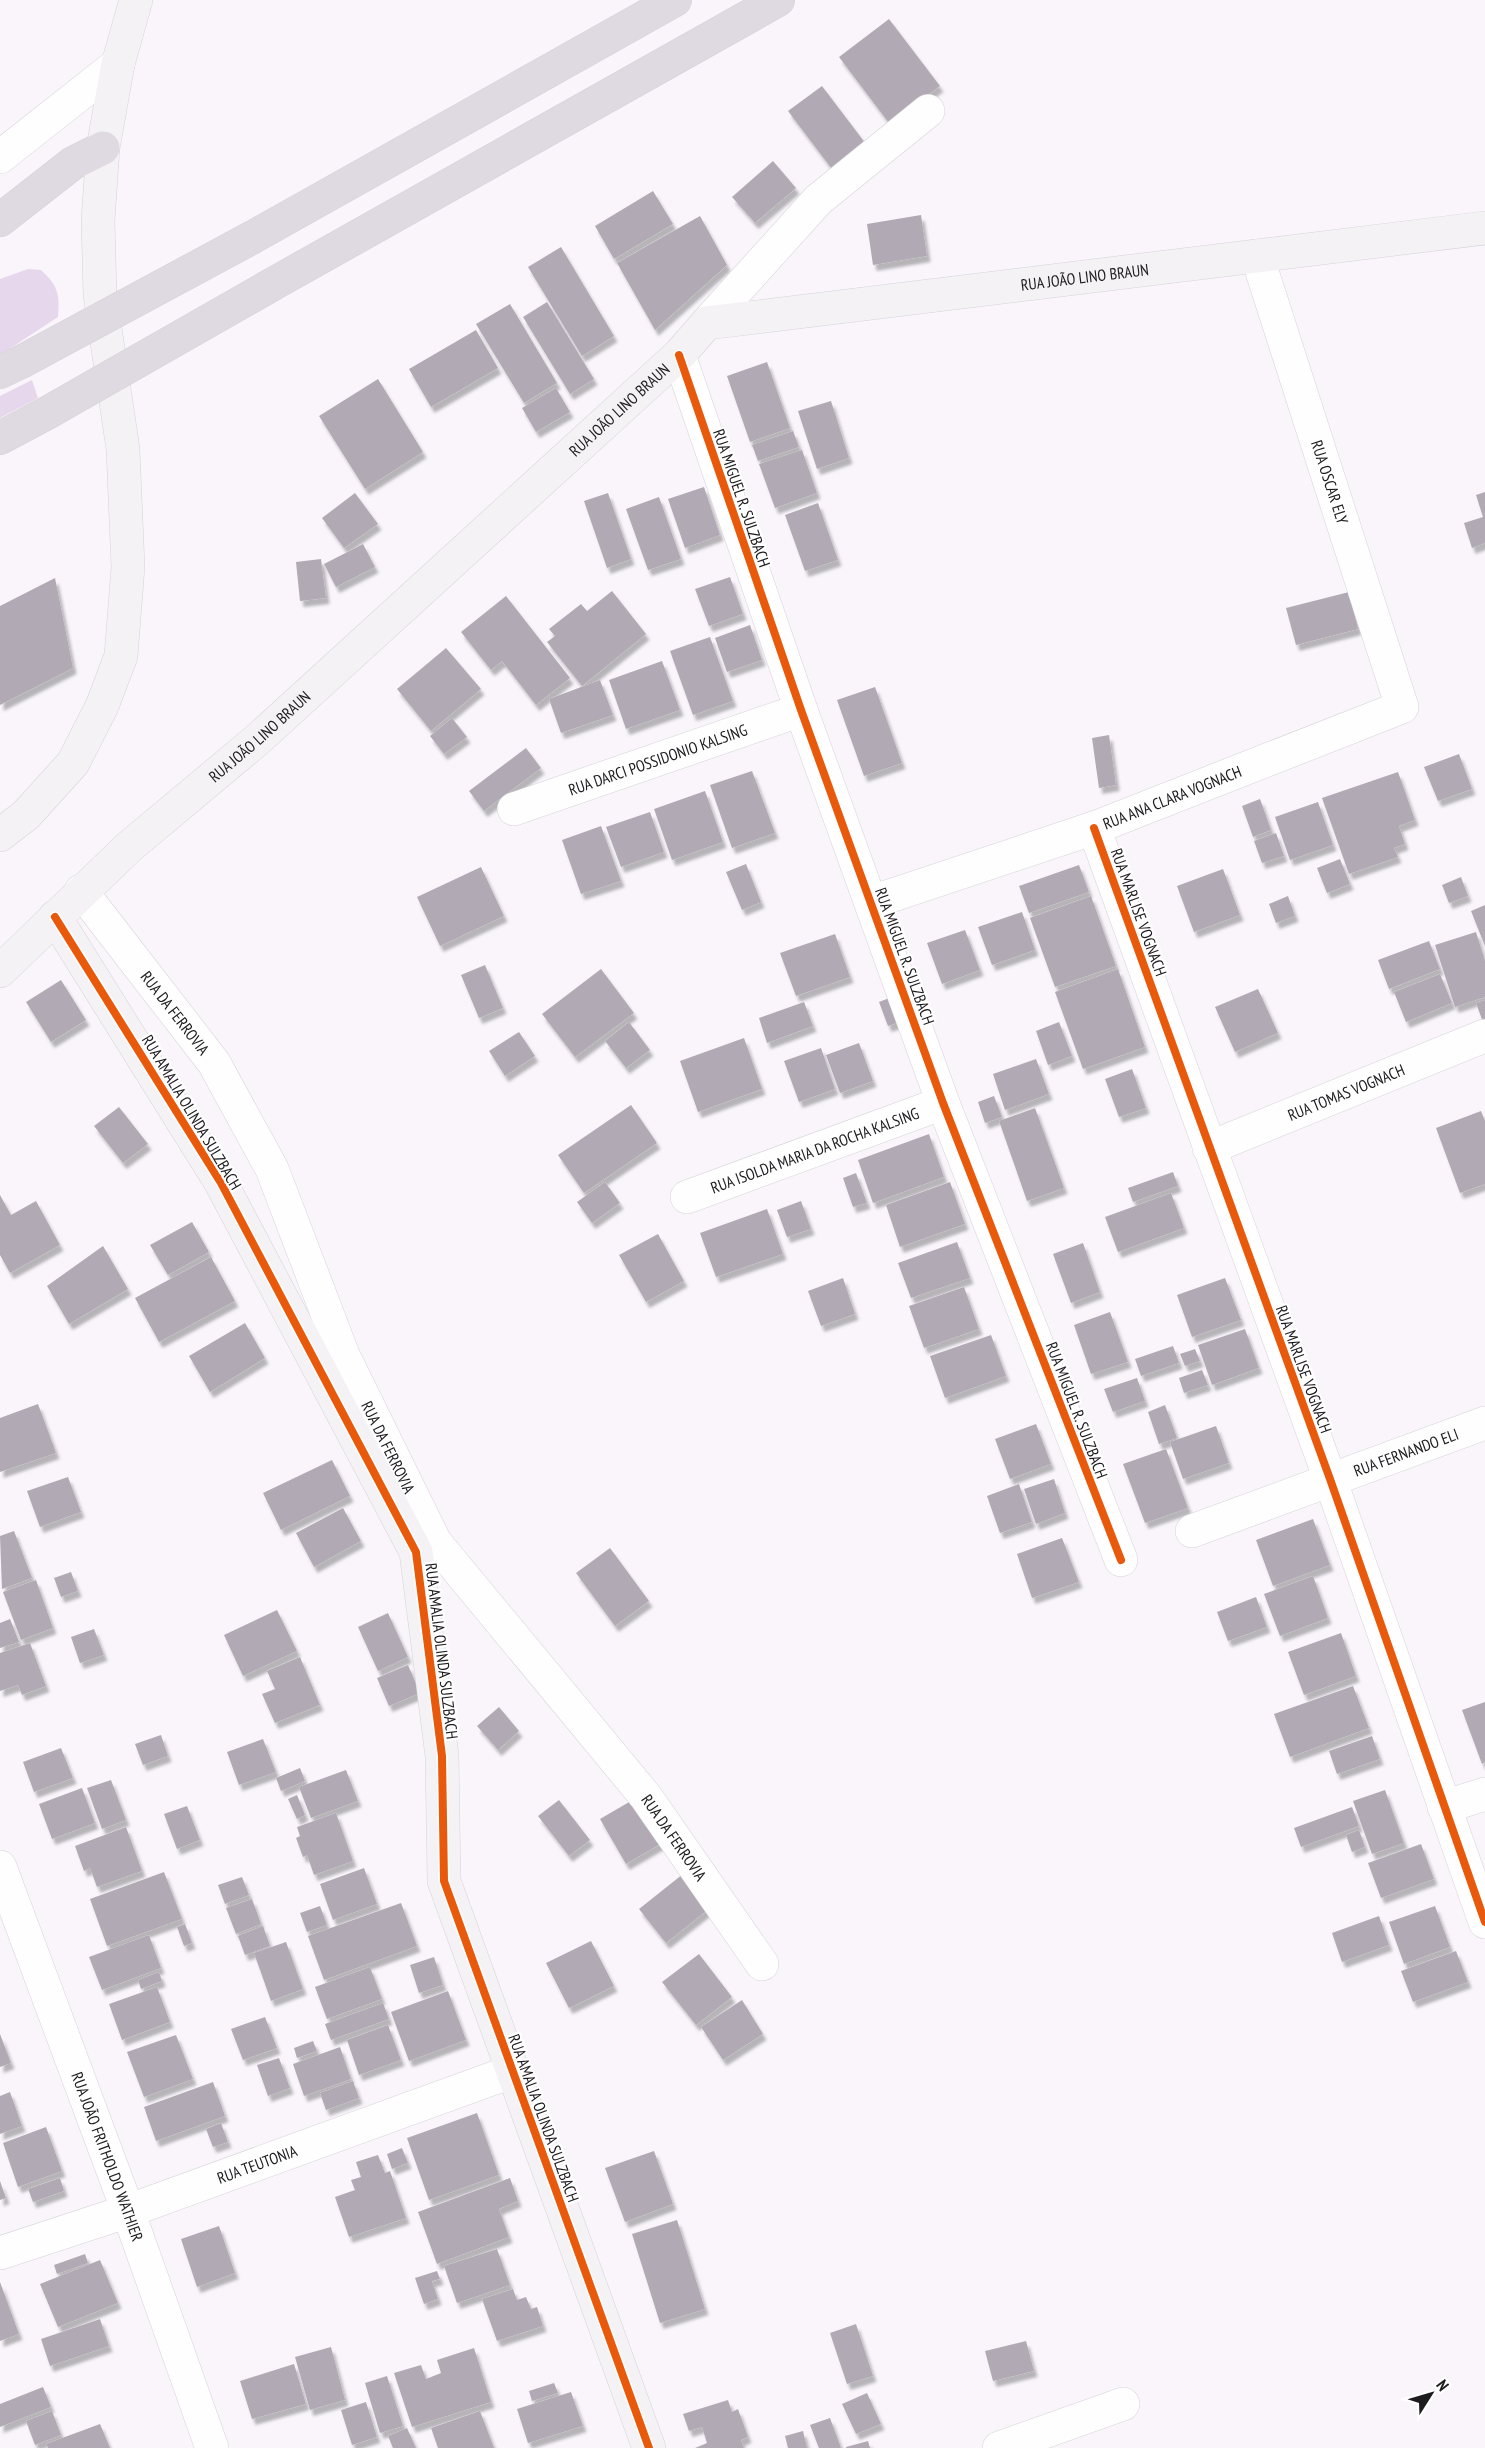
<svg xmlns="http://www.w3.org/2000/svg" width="1485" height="2448" viewBox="0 0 1485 2448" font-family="'PT Sans Narrow',sans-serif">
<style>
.green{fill:#e6d7ed}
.building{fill:#b1aab4;filter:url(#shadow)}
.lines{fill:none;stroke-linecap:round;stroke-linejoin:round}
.street-casing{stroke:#d6d3d8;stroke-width:34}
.secondary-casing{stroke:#d6d3d8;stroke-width:34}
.highway-casing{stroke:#d4d2d5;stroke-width:34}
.street{stroke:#fefefe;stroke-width:33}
.secondary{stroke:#f5f2f6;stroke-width:33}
.highway{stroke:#dfd9e2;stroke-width:33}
.highway-bridge-casing{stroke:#d4d2d5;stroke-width:34;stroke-linecap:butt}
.highway-bridge{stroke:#dfd9e2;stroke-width:33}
.cycleway-casing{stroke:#fff;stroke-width:11}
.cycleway{stroke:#e8590c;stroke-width:8}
.labels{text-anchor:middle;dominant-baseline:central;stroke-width:4.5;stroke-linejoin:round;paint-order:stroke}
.street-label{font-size:16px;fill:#1d1b1e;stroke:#fff}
</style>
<defs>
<filter id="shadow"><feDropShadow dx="3.5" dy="6" stdDeviation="1.5" flood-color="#0004"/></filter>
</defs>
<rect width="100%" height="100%" fill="#f9f5fb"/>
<path class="green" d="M 28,269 L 41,270 C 58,286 60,294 58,317 L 0,355 L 0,279 Z
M 32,380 L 38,398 L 0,418 L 0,396 Z"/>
<path class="building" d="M 889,19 L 940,86 L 889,123 L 839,57 Z
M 822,86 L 869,148 L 835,173 L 788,111 Z
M 773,161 L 796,188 L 755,223 L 732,197 Z
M 653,191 L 673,224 L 614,259 L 595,226 Z
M 921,215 L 927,256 L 873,265 L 867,224 Z
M 700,216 L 727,265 L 655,330 L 617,263 Z
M 561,247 L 614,336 L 582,356 L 528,267 Z
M 547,302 L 594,379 L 570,394 L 523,317 Z
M 510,304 L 557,383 L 524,403 L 476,324 Z
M 476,330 L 498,368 L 431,407 L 409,369 Z
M 767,362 L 790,428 L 750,442 L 727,376 Z
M 378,379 L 423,452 L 365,489 L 319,416 Z
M 556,388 L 570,412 L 536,432 L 522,408 Z
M 831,401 L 849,458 L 817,469 L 798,411 Z
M 793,431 L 799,447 L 758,461 L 752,445 Z
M 802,450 L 817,493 L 775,508 L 759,464 Z
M 704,487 L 720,535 L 685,548 L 668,499 Z
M 1485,492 L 1485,543 L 1472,548 L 1464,523 L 1483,517 L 1476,495 Z
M 355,493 L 378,524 L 344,548 L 322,518 Z
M 608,493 L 631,559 L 607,568 L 584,501 Z
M 659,497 L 681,559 L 648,570 L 626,509 Z
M 818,503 L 838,560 L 805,571 L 785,515 Z
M 363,544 L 375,567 L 336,587 L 324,564 Z
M 321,559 L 326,598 L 300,601 L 296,562 Z
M 730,577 L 743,614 L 709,626 L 695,589 Z
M 55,578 L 73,668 L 0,705 L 0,606 Z
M 612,591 L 646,634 L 582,686 L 547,642 L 555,636 L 549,629 L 581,604 L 587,611 Z
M 1349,592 L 1358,629 L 1296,645 L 1286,608 Z
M 506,596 L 570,678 L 536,705 L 502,661 L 491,670 L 461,632 Z
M 750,625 L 762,660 L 727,672 L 715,638 Z
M 710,637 L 733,701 L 693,715 L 670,651 Z
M 446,648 L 481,689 L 431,731 L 397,689 Z
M 662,661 L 680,710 L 626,729 L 609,680 Z
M 600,680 L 613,715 L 561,733 L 549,699 Z
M 875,687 L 902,763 L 864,776 L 837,700 Z
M 452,718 L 467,737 L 444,754 L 430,736 Z
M 1109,735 L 1116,785 L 1099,788 L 1092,738 Z
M 526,748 L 541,768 L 484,811 L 469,791 Z
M 1459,754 L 1472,789 L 1438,801 L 1424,767 Z
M 752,771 L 775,833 L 732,848 L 710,785 Z
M 1398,772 L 1415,820 L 1399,826 L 1405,844 L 1394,848 L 1398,857 L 1349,874 L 1322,798 Z
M 705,791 L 723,842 L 672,860 L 654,809 Z
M 1260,799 L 1271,830 L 1253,837 L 1242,806 Z
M 1318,802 L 1333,845 L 1290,860 L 1275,817 Z
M 650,812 L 664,852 L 621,867 L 606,827 Z
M 601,826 L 621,881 L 581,894 L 562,840 Z
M 1276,833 L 1284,856 L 1262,863 L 1254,841 Z
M 1340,859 L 1350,884 L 1327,893 L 1317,868 Z
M 746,864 L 761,902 L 742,910 L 726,872 Z
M 1079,865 L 1089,892 L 1029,913 L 1019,886 Z
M 481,867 L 504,916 L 440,946 L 417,897 Z
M 1223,869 L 1240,915 L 1194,932 L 1177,886 Z
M 1461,877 L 1468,896 L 1449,903 L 1442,885 Z
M 1091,896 L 1116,966 L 1055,987 L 1030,918 Z
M 1288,896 L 1295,916 L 1276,923 L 1269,904 Z
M 1485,905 L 1485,946 L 1471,911 Z
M 1022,912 L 1035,950 L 992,965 L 978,927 Z
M 965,930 L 980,970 L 942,984 L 927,943 Z
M 1476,932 L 1485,961 L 1485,997 L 1455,1007 L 1435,945 Z
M 835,934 L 850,977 L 796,996 L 780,953 Z
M 1429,941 L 1440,969 L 1389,989 L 1378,960 Z
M 485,965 L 503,1008 L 479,1018 L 461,975 Z
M 601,969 L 634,1013 L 575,1057 L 542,1014 Z
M 1118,969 L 1145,1047 L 1083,1069 L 1055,992 Z
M 1440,974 L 1452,1003 L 1406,1022 L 1394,992 Z
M 61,980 L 86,1020 L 51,1042 L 26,1002 Z
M 1258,989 L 1278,1033 L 1235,1052 L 1215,1007 Z
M 892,997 L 900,1022 L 888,1026 L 879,1002 Z
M 1485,1000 L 1485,1021 L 1483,1022 L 1476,1003 Z
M 804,1002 L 813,1026 L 767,1043 L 759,1018 Z
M 629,1022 L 650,1050 L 626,1068 L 605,1041 Z
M 1059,1022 L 1072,1056 L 1048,1065 L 1036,1031 Z
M 519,1032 L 535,1056 L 505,1076 L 489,1051 Z
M 744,1038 L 762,1089 L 698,1112 L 680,1061 Z
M 859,1043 L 873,1081 L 840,1093 L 826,1055 Z
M 821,1048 L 835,1089 L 799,1102 L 784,1061 Z
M 1036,1059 L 1049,1094 L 1005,1110 L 993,1074 Z
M 1132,1069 L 1146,1108 L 1119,1117 L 1105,1079 Z
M 994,1096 L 1002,1117 L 985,1123 L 978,1102 Z
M 631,1105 L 657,1143 L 584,1193 L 558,1155 Z
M 119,1107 L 148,1144 L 123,1163 L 94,1126 Z
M 1035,1108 L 1064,1188 L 1027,1201 L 999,1121 Z
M 1481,1111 L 1485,1121 L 1485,1184 L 1460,1193 L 1436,1128 Z
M 929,1134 L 944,1177 L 873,1203 L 858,1160 Z
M 1173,1172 L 1178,1186 L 1133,1202 L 1128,1188 Z
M 856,1173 L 867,1203 L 853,1207 L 843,1178 Z
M 605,1182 L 620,1203 L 592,1223 L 577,1202 Z
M 950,1182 L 965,1224 L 900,1247 L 886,1205 Z
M 1171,1193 L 1184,1228 L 1118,1252 L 1105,1217 Z
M 0,1195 L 11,1215 L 36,1201 L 60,1245 L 10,1273 L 0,1255 Z
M 801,1201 L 811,1229 L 787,1237 L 777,1210 Z
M 767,1209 L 783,1254 L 716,1277 L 700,1233 Z
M 192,1222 L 209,1252 L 168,1275 L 150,1245 Z
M 658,1234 L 684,1281 L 646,1302 L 619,1255 Z
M 957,1242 L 970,1278 L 911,1298 L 898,1263 Z
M 1083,1243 L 1100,1292 L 1071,1303 L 1053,1254 Z
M 103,1246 L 128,1289 L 69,1324 L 47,1286 Z
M 211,1257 L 235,1301 L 159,1342 L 135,1298 Z
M 843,1278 L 855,1314 L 821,1326 L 808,1291 Z
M 1225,1278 L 1241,1320 L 1192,1337 L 1177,1295 Z
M 964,1287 L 979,1329 L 924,1348 L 909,1306 Z
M 1110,1312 L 1128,1362 L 1091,1374 L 1074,1325 Z
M 245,1323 L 265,1358 L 210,1392 L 189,1356 Z
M 1245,1329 L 1259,1368 L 1212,1385 L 1198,1345 Z
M 991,1335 L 1006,1376 L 945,1398 L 930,1356 Z
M 1173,1346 L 1179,1363 L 1141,1376 L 1135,1359 Z
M 1195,1349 L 1200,1361 L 1185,1366 L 1180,1354 Z
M 1202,1370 L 1208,1385 L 1184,1393 L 1179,1378 Z
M 1137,1378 L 1145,1401 L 1113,1412 L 1104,1389 Z
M 38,1404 L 56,1453 L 0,1472 L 0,1418 Z
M 1165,1405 L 1177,1438 L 1159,1444 L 1148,1412 Z
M 1036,1424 L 1051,1464 L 1010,1479 L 995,1439 Z
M 1216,1426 L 1229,1463 L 1183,1479 L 1170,1442 Z
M 1166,1449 L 1188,1508 L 1145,1523 L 1123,1464 Z
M 332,1460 L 350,1496 L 281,1530 L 263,1493 Z
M 68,1477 L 81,1512 L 40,1527 L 27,1491 Z
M 1054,1479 L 1065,1513 L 1036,1524 L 1024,1489 Z
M 1019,1484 L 1032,1522 L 1000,1533 L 987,1496 Z
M 343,1508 L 361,1541 L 314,1567 L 296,1533 Z
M 1313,1519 L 1330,1565 L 1273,1586 L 1256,1540 Z
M 14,1531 L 32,1578 L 2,1589 L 0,1536 Z
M 1062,1538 L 1079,1582 L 1032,1598 L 1017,1554 Z
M 610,1548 L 649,1601 L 615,1626 L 576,1573 Z
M 71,1572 L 78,1591 L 61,1597 L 54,1578 Z
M 1313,1576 L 1328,1618 L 1280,1636 L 1264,1594 Z
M 36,1580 L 53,1628 L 21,1640 L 3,1592 Z
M 1256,1597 L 1267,1627 L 1228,1641 L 1217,1612 Z
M 277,1610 L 297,1651 L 243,1676 L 224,1635 Z
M 388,1613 L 408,1657 L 378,1671 L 358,1627 Z
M 10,1619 L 19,1642 L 0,1648 L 0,1623 Z
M 94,1629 L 104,1655 L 80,1663 L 71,1637 Z
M 1341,1633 L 1356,1676 L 1304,1695 L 1288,1652 Z
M 30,1643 L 46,1686 L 22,1695 L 18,1685 L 0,1691 L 0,1653 Z
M 300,1657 L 320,1705 L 275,1723 L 262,1694 L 275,1689 L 267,1671 Z
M 408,1665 L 420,1693 L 389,1706 L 377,1678 Z
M 1353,1686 L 1369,1728 L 1290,1757 L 1274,1714 Z
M 1485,1702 L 1485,1762 L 1482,1764 L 1462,1710 Z
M 499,1707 L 519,1731 L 498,1750 L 477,1726 Z
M 161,1735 L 168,1756 L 143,1765 L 135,1744 Z
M 1372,1736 L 1380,1759 L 1337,1774 L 1329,1751 Z
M 263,1739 L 276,1772 L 239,1785 L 227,1752 Z
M 61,1748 L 73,1778 L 34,1792 L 23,1762 Z
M 300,1768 L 305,1781 L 281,1791 L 276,1778 Z
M 346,1770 L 358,1801 L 311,1818 L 299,1787 Z
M 111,1780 L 126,1820 L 102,1829 L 87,1788 Z
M 82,1788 L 95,1823 L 52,1839 L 39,1804 Z
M 1385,1790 L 1404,1843 L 1372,1854 L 1353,1801 Z
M 297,1795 L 305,1815 L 297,1819 L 288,1799 Z
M 636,1798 L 662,1843 L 626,1864 L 600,1819 Z
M 559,1800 L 590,1840 L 569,1856 L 538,1816 Z
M 187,1806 L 200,1840 L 177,1849 L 164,1814 Z
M 1352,1807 L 1359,1826 L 1301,1847 L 1294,1828 Z
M 336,1813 L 353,1861 L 314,1875 L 307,1855 L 303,1857 L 296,1838 L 300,1836 L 297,1827 Z
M 126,1827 L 142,1871 L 97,1887 L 90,1868 L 84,1871 L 75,1846 Z
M 1359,1830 L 1365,1847 L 1352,1852 L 1346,1835 Z
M 1421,1844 L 1434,1879 L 1381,1898 L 1368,1863 Z
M 364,1868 L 377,1904 L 333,1920 L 320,1884 Z
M 164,1872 L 182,1919 L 107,1946 L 90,1899 Z
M 683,1874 L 710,1908 L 666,1943 L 639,1909 Z
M 242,1877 L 249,1895 L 225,1904 L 218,1885 Z
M 252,1899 L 261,1924 L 236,1934 L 226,1908 Z
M 401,1903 L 417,1946 L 324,1980 L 308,1936 Z
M 320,1906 L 327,1925 L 307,1932 L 300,1913 Z
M 1435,1906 L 1450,1947 L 1404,1964 L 1389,1922 Z
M 1379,1916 L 1389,1945 L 1342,1962 L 1332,1933 Z
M 185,1924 L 192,1943 L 184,1946 L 177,1927 Z
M 263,1926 L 270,1946 L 245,1955 L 238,1936 Z
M 149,1935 L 161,1968 L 102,1990 L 89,1957 Z
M 591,1941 L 614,1986 L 569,2008 L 546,1963 Z
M 286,1942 L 303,1989 L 271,2001 L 254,1953 Z
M 1456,1951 L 1468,1982 L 1413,2002 L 1401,1971 Z
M 699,1954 L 732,1997 L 696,2025 L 662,1982 Z
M 434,1957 L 443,1985 L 419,1993 L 410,1965 Z
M 370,1967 L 382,1999 L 327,2019 L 315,1987 Z
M 159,1972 L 162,1981 L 141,1989 L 138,1980 Z
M 157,1987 L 170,2022 L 122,2040 L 109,2004 Z
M 448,1991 L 466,2040 L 409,2061 L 391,2012 Z
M 742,2000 L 763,2034 L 723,2060 L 701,2027 Z
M 383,2003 L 389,2019 L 331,2040 L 325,2024 Z
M 265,2017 L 277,2048 L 243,2060 L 231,2029 Z
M 388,2025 L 401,2060 L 359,2075 L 347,2040 Z
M 0,2034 L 11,2063 L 0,2067 Z
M 176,2035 L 193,2079 L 144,2097 L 127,2052 Z
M 313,2041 L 317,2051 L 297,2058 L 294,2048 Z
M 340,2047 L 351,2079 L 304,2096 L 293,2064 Z
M 279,2058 L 290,2088 L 268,2096 L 257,2065 Z
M 353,2081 L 359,2098 L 326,2110 L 320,2093 Z
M 213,2082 L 225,2116 L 156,2141 L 144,2107 Z
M 10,2092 L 22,2126 L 0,2134 L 0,2096 Z
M 477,2113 L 499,2175 L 429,2200 L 407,2138 Z
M 221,2123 L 228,2142 L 213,2147 L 206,2129 Z
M 46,2127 L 62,2171 L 18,2187 L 3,2143 Z
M 402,2148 L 408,2163 L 392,2169 L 387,2154 Z
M 654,2151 L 673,2204 L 625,2222 L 605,2168 Z
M 378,2155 L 385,2173 L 390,2171 L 406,2218 L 349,2237 L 335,2197 L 355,2190 L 351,2180 L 361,2177 L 356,2162 Z
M 60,2178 L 64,2191 L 33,2202 L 28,2189 Z
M 510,2178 L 518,2201 L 499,2209 L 509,2237 L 437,2264 L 418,2212 Z
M 0,2181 L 6,2198 L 0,2200 Z
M 677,2220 L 705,2309 L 660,2323 L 632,2234 Z
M 219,2226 L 235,2273 L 197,2287 L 181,2239 Z
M 497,2249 L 510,2285 L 457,2303 L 444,2266 Z
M 85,2254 L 88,2263 L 57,2274 L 54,2265 Z
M 100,2260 L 118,2303 L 58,2327 L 40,2284 Z
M 437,2271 L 440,2279 L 432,2281 L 438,2299 L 424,2304 L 415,2278 Z
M 0,2282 L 19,2334 L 0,2341 Z
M 513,2289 L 517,2300 L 526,2297 L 531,2309 L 537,2307 L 543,2326 L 497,2341 L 482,2299 Z
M 100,2319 L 109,2346 L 50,2366 L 41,2339 Z
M 856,2324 L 873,2376 L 847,2384 L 830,2333 Z
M 1026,2341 L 1034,2371 L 993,2381 L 985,2351 Z
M 331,2347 L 345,2400 L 310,2410 L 295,2357 Z
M 474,2348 L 491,2402 L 412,2427 L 394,2373 L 421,2365 L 426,2379 L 441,2373 L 437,2360 Z
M 294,2364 L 306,2404 L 252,2419 L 240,2381 Z
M 387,2376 L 403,2426 L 380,2433 L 365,2383 Z
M 554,2383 L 558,2393 L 532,2401 L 529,2391 Z
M 43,2387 L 51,2407 L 0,2427 L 0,2404 Z
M 571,2392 L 583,2426 L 528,2443 L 517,2409 Z
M 867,2393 L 881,2424 L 856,2434 L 842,2404 Z
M 728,2400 L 732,2412 L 738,2409 L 748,2437 L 741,2440 L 744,2448 L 695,2448 L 707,2443 L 702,2427 L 689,2431 L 683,2414 Z
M 366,2402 L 377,2437 L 352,2445 L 341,2410 Z
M 52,2411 L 61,2435 L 35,2445 L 26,2421 Z
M 480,2411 L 494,2448 L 438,2448 L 431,2428 Z
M 830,2418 L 841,2448 L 819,2448 L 810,2425 Z
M 100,2424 L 110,2448 L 48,2448 L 46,2444 Z
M 407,2428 L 416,2448 L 393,2448 L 388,2436 Z
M 803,2431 L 807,2448 L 788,2448 L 785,2436 Z
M 868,2441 L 870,2448 L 846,2448 L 846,2447 Z"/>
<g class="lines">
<g class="street-casing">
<g id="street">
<path d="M 0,157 L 118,64"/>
<path d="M 707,323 L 818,200 L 928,111"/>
<path d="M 679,355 L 801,710 L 943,1103 L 1121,1560"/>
<path id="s1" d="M 514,809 L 801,710"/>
<path d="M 1094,828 L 1330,1479 L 1485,1922"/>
<path id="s2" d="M 81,891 L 214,1063 L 272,1169 L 343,1355 L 435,1542 L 646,1797 L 762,1964"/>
<path id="s3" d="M 872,902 L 1094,828 L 1402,707 L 1257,256"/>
<path id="s4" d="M 1209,1148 L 1484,1036"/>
<path id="s5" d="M 687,1197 L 943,1103"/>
<path id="s6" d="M 1192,1531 L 1485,1423"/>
<path d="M 1444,1807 L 1485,1794"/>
<path id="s7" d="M 0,1867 L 128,2211 L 212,2448"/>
<path id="s8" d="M 0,2253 L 128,2211 L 513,2071"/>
<path d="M 999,2448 L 1123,2404"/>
</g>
</g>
<g class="secondary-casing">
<g id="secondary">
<path d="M 0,835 L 26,815 L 73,763 L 102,706 L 121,656 L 128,567 L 123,449 L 100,295 L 98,220 L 103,148 L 118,64 L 136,0"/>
<path d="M 55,917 L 221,1183 L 416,1552 L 442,1756 L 444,1881 L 649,2448"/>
<path id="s9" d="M 0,971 L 129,847 L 257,740 L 679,355 L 707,323 L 1485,228"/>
</g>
</g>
<g class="highway-casing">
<path id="highway" d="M 0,220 L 73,163 L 103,148
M 253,237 L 675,0
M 273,284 L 778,0
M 0,372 L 21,362
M 0,438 L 47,413"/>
</g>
<use href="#street" class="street"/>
<use href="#secondary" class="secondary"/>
<use href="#highway" class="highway"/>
<g class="highway-bridge-casing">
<path id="highway-bridge" d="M 21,362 L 253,237
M 47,413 L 273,284"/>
</g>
<use href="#highway-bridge" class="highway-bridge"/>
<g class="cycleway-casing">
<path id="cycleway" d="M 679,355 L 801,710 L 943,1103 L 1121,1560
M 1094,828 L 1330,1479 L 1485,1922
M 55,917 L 221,1183 L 416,1552 L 442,1756 L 444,1881 L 649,2448"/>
</g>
<use href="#cycleway" class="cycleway"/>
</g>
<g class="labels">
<g class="street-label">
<text stroke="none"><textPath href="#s9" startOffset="1340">RUA JOÃO LINO BRAUN</textPath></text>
<text stroke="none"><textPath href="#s9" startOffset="836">RUA JOÃO LINO BRAUN</textPath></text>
<text transform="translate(1330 482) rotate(72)">RUA OSCAR ELY</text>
<text transform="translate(742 498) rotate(71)">RUA MIGUEL R. SULZBACH</text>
<text stroke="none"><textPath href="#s9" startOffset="350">RUA JOÃO LINO BRAUN</textPath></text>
<text stroke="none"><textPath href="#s1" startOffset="152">RUA DARCI POSSIDONIO KALSING</textPath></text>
<text stroke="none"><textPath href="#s3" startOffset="318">RUA ANA CLARA VOGNACH</textPath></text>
<text transform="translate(1139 912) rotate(70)">RUA MARLISE VOGNACH</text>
<text transform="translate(905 956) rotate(70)">RUA MIGUEL R. SULZBACH</text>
<text stroke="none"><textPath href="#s2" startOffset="154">RUA DA FERROVIA</textPath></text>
<text stroke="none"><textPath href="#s4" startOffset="148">RUA TOMAS VOGNACH</textPath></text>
<text transform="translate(192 1112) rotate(59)">RUA AMALIA OLINDA SULZBACH</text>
<text stroke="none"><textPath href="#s5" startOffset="136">RUA ISOLDA MARIA DA ROCHA KALSING</textPath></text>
<text transform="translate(1304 1369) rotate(70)">RUA MARLISE VOGNACH</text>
<text transform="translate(1077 1410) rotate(69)">RUA MIGUEL R. SULZBACH</text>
<text stroke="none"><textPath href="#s2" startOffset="640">RUA DA FERROVIA</textPath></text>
<text stroke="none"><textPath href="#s6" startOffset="228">RUA FERNANDO ELI</textPath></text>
<text transform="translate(442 1651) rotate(83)">RUA AMALIA OLINDA SULZBACH</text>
<text stroke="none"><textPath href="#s2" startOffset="1126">RUA DA FERROVIA</textPath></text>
<text transform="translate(544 2118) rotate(70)">RUA AMALIA OLINDA SULZBACH</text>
<text stroke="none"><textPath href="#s7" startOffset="309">RUA JOÃO FRITHOLDO WATHIER</textPath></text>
<text stroke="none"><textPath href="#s8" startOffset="272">RUA TEUTONIA</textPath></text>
</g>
</g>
<g transform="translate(1431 2394) rotate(53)" stroke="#ffffff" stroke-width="4.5" paint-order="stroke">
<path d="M0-4.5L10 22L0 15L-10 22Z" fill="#1d1b1e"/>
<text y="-9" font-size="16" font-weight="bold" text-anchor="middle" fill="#1d1b1e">N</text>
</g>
</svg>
